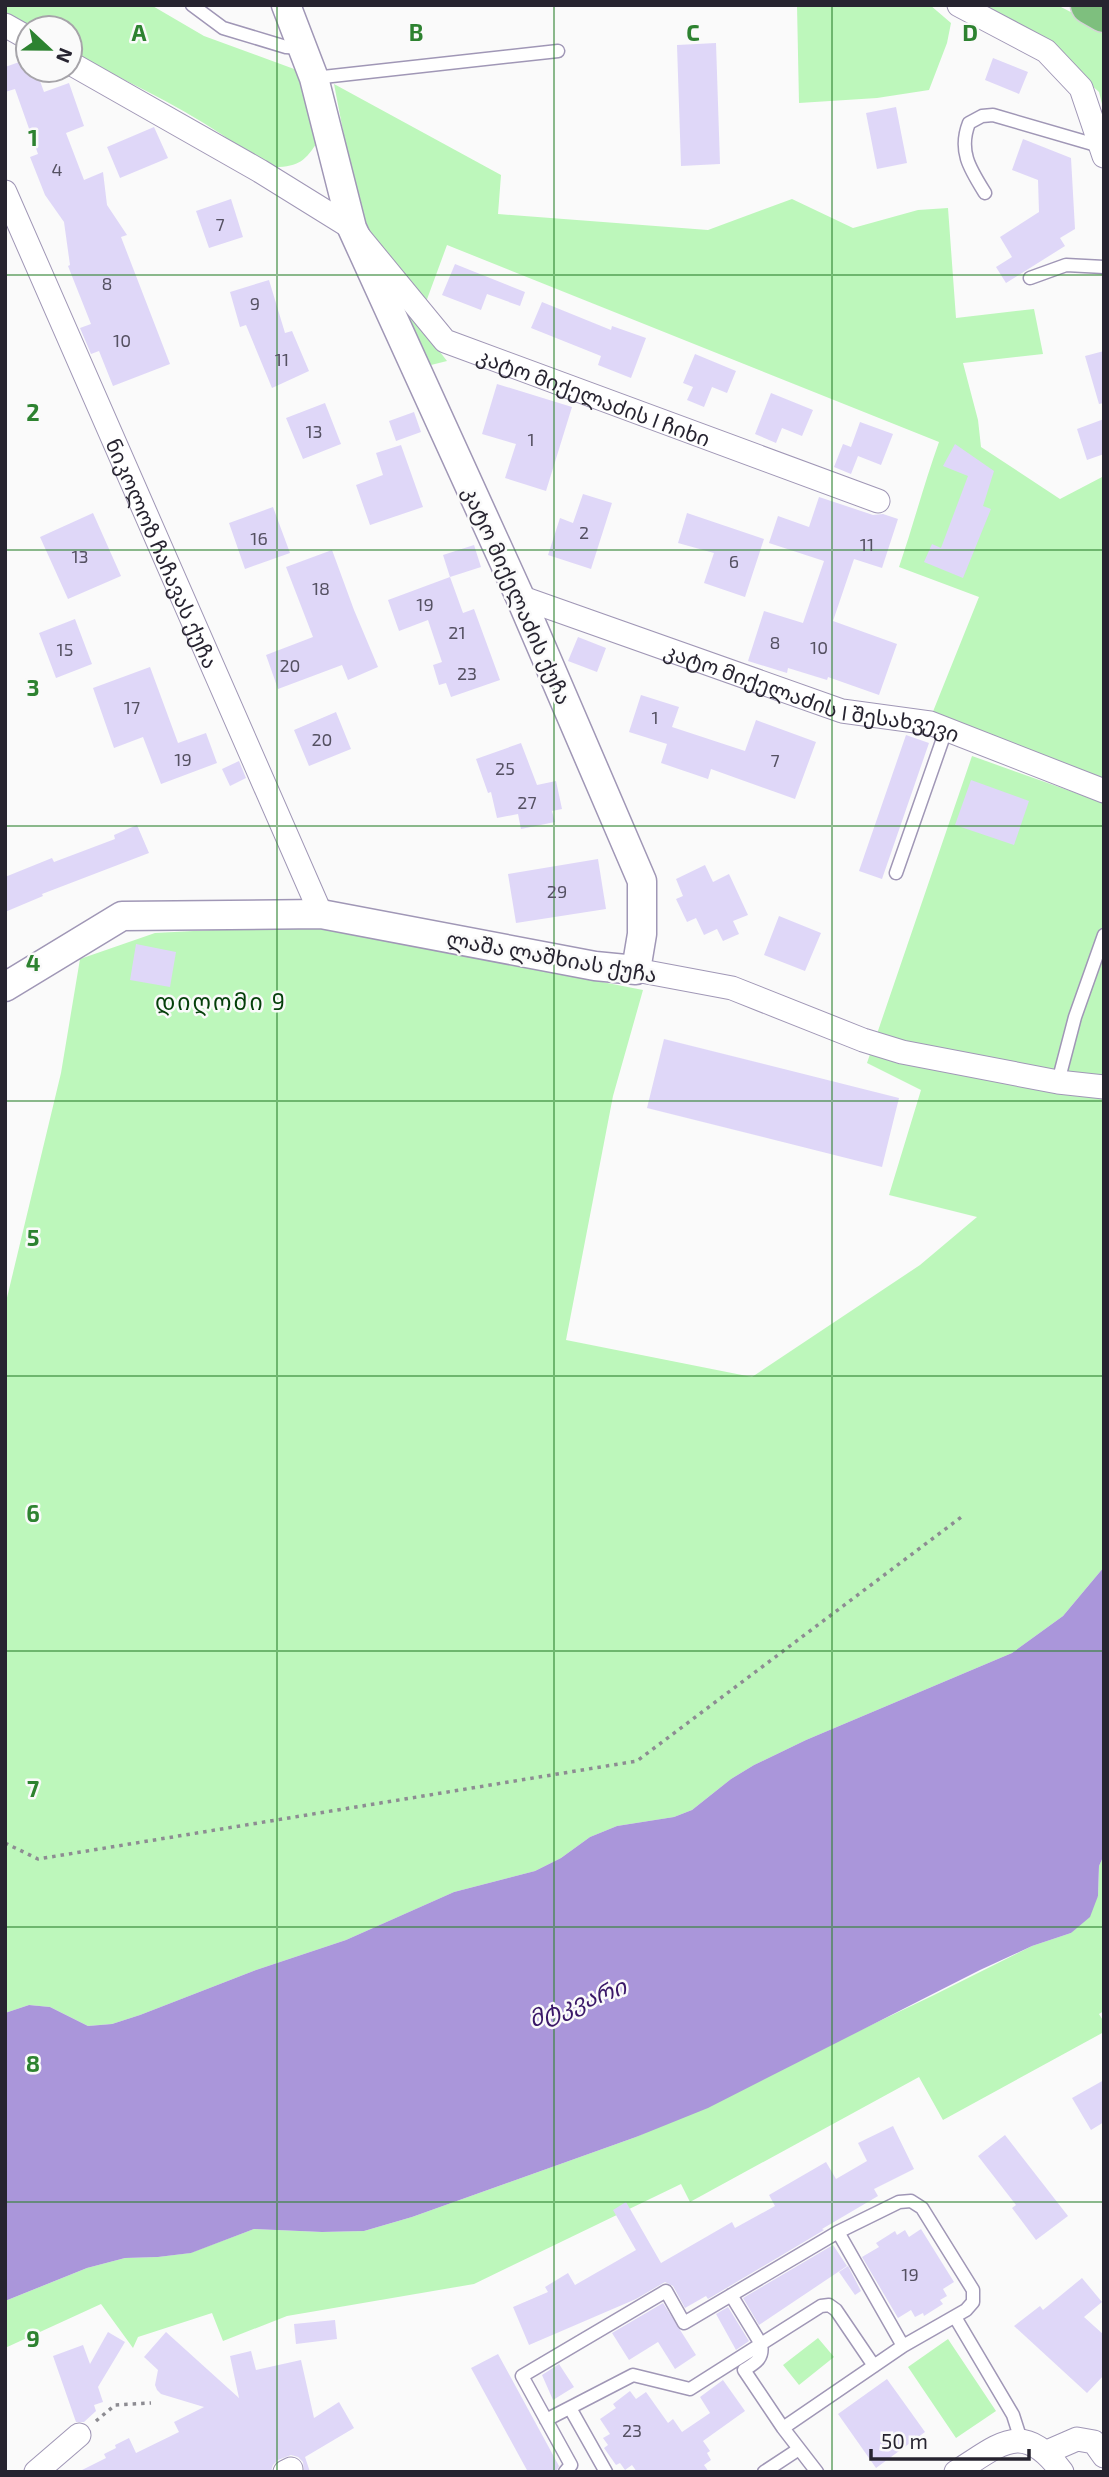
<svg xmlns="http://www.w3.org/2000/svg" width="1109" height="2477" viewBox="0 0 1109 2477" font-family="'Exo 2','Noto Sans Georgian',sans-serif">
<style>
.green{fill:#bdf7bb}
.water{fill:#aa96da}
.building{fill:#dfd7f8}
.lines{fill:none;stroke-linecap:round;stroke-linejoin:round}
.service-casing{stroke:#a097b6;stroke-width:15}
.minor-casing{stroke:#a097b6;stroke-width:25}
.tertiary-casing{stroke:#a097b6;stroke-width:31}
.trunk-casing{stroke:#d4d3d6;stroke-width:41}
.path{stroke:#8d8c92;stroke-width:3.5;stroke-dasharray:3.5 5;stroke-linecap:butt}
.service{stroke:#fff;stroke-width:12}
.minor{stroke:#fff;stroke-width:23}
.tertiary{stroke:#fff;stroke-width:28}
.trunk{stroke:#7ebf7e;stroke-width:38}
.grid{fill:none;stroke:#2d8230;stroke-width:2;stroke-opacity:0.55}
.labels{text-anchor:middle;dominant-baseline:central;stroke-width:5;stroke-linejoin:round;paint-order:stroke}
.number-label{font-size:18px;fill:#555162}
.street-label{font-size:21px;fill:#272430;stroke:#fafafa}
.neighbourhood-label{font-size:23px;letter-spacing:2px;fill:#043f09;stroke:#fafafa}
.water-label{font-size:23px;font-style:italic;fill:#3a1868;stroke:#fafafa}
.grid-label{font-size:23px;text-anchor:middle;font-weight:bold;fill:#2d8230;stroke:#fafafa;stroke-width:5;stroke-linejoin:round;paint-order:stroke}
</style>
<rect width="100%" height="100%" fill="#fafafa"/>
<path class="green" d="M 5,5 L 151,5 L 204,36 L 305,73 L 318,141 C 306,160 299,167 275,167 C 258,167 235,143 221,134 C 173,102 120,79 70,51 L 70,28 L 28,28 L 5,16 Z
M 797,5 L 930,5 L 951,23 L 947,43 L 929,90 L 877,98 L 799,103 Z
M 970,5 L 1057,5 L 1104,29 L 1104,112 L 1099,92 L 1051,48 Z
M 334,84 L 501,175 L 498,214 L 708,230 L 792,199 L 853,228 L 918,210 L 948,208 L 956,318 L 1034,309 L 1043,354 L 963,363 L 978,420 L 981,447 L 1060,499 L 1104,476 L 1104,780 L 932,714 L 979,597 L 899,567 C 913,526 924,484 939,442 L 447,245 L 426,302 L 366,230 L 357,203 Z
M 382,277 L 447,361 L 423,367 Z
M 972,756 L 1104,803 L 1104,1567 L 1063,1616 L 1012,1653 L 806,1740 L 754,1765 L 731,1779 L 692,1810 L 674,1817 L 617,1826 L 590,1837 L 561,1858 L 535,1871 L 454,1892 L 346,1940 L 256,1970 L 140,2015 L 112,2024 L 88,2026 L 50,2007 L 29,2005 L 5,2013 L 5,1306 L 61,1073 L 80,959 L 155,933 L 332,924 L 409,944 L 643,990 L 613,1096 L 566,1340 L 752,1377 L 920,1265 L 977,1217 L 889,1195 L 921,1090 L 867,1063 Z
M 1104,1855 L 1104,2011 L 1099,2014 L 1104,2022 L 1104,2032 L 943,2120 L 919,2077 L 690,2202 L 681,2184 L 474,2284 L 287,2316 L 223,2341 L 212,2313 L 138,2337 L 133,2348 L 101,2304 L 5,2348 L 5,2301 L 87,2268 L 125,2258 L 158,2257 L 190,2253 L 254,2229 L 322,2232 L 364,2231 L 412,2217 L 636,2137 L 932,1996 L 1032,1946 L 1071,1933 L 1098,1896 L 1099,1866 Z
M 818,2338 L 834,2357 L 799,2385 L 783,2365 Z
M 948,2339 L 996,2411 L 956,2438 L 908,2367 Z"/>
<path class="water" d="M 1104,1567 L 1104,1855 L 1099,1866 L 1098,1896 L 1090,1917 L 1071,1933 L 1032,1946 L 980,1970 L 708,2108 L 636,2137 L 412,2217 L 364,2231 L 322,2232 L 254,2229 L 191,2253 L 158,2257 L 125,2258 L 87,2268 L 5,2301 L 5,2013 L 29,2005 L 50,2007 L 88,2026 L 112,2024 L 140,2015 L 256,1970 L 346,1940 L 454,1892 L 535,1871 L 561,1858 L 590,1837 L 617,1826 L 674,1817 L 692,1810 L 731,1779 L 754,1765 L 806,1740 L 1012,1653 L 1063,1616 Z"/>
<path class="building" d="M 716,43 L 720,164 L 681,166 L 677,45 Z
M 993,58 L 1028,72 L 1019,94 L 985,80 Z
M 28,59 L 28,70 L 36,70 L 44,92 L 69,83 L 84,126 L 66,133 L 84,180 L 103,172 L 107,205 L 127,235 L 121,237 L 170,364 L 113,386 L 99,351 L 91,354 L 80,328 L 91,324 L 68,266 L 70,265 L 64,222 L 45,195 L 30,157 L 38,154 L 15,89 L 5,92 L 5,67 Z
M 896,107 L 907,163 L 877,169 L 866,113 Z
M 154,127 L 168,158 L 120,178 L 107,147 Z
M 1023,139 L 1071,158 L 1075,229 L 1060,238 L 1065,246 L 1006,283 L 996,267 L 1012,257 L 1000,237 L 1039,212 L 1038,180 L 1012,170 Z
M 231,199 L 243,237 L 209,248 L 196,211 Z
M 455,264 L 525,292 L 520,306 L 487,294 L 481,310 L 442,295 Z
M 269,280 L 285,333 L 292,331 L 309,371 L 272,388 L 246,325 L 240,327 L 230,292 Z
M 542,302 L 611,330 L 612,326 L 646,338 L 631,378 L 598,365 L 601,356 L 531,328 Z
M 1104,351 L 1104,403 L 1099,404 L 1085,356 Z
M 695,354 L 736,371 L 727,393 L 712,387 L 704,407 L 687,400 L 693,387 L 683,383 Z
M 497,384 L 572,407 L 546,491 L 505,478 L 516,444 L 482,434 Z
M 771,393 L 813,410 L 802,436 L 782,428 L 776,443 L 755,434 Z
M 325,403 L 341,444 L 303,459 L 286,418 Z
M 414,412 L 421,432 L 396,441 L 389,421 Z
M 1104,419 L 1104,454 L 1087,460 L 1077,429 Z
M 860,422 L 893,434 L 881,465 L 858,456 L 851,474 L 834,467 L 843,444 L 851,447 Z
M 955,444 L 994,471 L 983,506 L 991,509 L 963,578 L 924,562 L 932,544 L 941,548 L 968,476 L 943,466 Z
M 401,445 L 423,507 L 370,525 L 356,485 L 383,475 L 376,453 Z
M 583,494 L 612,503 L 591,569 L 548,555 L 560,518 L 573,523 Z
M 819,497 L 873,515 L 883,514 L 898,519 L 882,568 L 854,559 L 833,621 L 897,644 L 879,695 L 828,677 L 827,680 L 788,668 L 787,673 L 748,661 L 764,611 L 803,623 L 824,561 L 769,543 L 778,516 L 809,527 Z
M 273,507 L 290,553 L 245,569 L 229,523 Z
M 93,513 L 121,576 L 68,599 L 40,537 Z
M 687,513 L 764,539 L 745,597 L 704,583 L 714,553 L 678,543 Z
M 474,545 L 481,567 L 450,577 L 443,555 Z
M 332,550 L 354,610 L 378,667 L 348,680 L 342,665 L 278,689 L 266,655 L 313,637 L 286,567 Z
M 450,577 L 463,613 L 474,609 L 500,680 L 451,697 L 446,683 L 439,685 L 433,665 L 442,662 L 428,620 L 399,631 L 388,600 Z
M 75,619 L 92,664 L 56,678 L 39,633 Z
M 578,637 L 606,648 L 597,672 L 568,661 Z
M 150,667 L 178,743 L 206,733 L 217,763 L 161,784 L 143,737 L 114,748 L 93,688 Z
M 641,695 L 679,707 L 672,727 L 745,751 L 756,720 L 816,742 L 795,799 L 711,769 L 708,779 L 661,763 L 667,744 L 629,732 Z
M 336,712 L 351,749 L 309,766 L 294,730 Z
M 906,735 L 929,743 L 882,879 L 859,871 Z
M 521,743 L 537,785 L 556,781 L 562,809 L 552,811 L 555,822 L 521,829 L 518,814 L 497,818 L 491,792 L 488,793 L 476,759 Z
M 239,761 L 246,778 L 230,786 L 222,769 Z
M 971,780 L 1029,801 L 1014,845 L 955,825 Z
M 137,825 L 149,853 L 42,894 L 43,896 L 5,912 L 5,877 L 52,858 L 54,862 L 115,839 L 114,835 Z
M 598,859 L 606,909 L 516,923 L 508,874 Z
M 705,865 L 713,882 L 729,874 L 748,915 L 733,921 L 739,934 L 723,941 L 717,929 L 704,935 L 696,918 L 687,922 L 676,899 L 683,896 L 676,879 Z
M 779,916 L 821,933 L 805,971 L 764,955 Z
M 136,944 L 176,952 L 170,987 L 130,980 Z
M 664,1039 L 899,1098 L 882,1167 L 647,1108 Z
M 1104,2080 L 1104,2122 L 1091,2130 L 1072,2098 Z
M 893,2126 L 914,2169 L 874,2189 L 878,2196 L 822,2229 L 824,2230 L 708,2299 L 706,2296 L 685,2308 L 673,2286 L 665,2282 L 636,2299 L 529,2345 L 513,2307 L 548,2292 L 545,2287 L 568,2273 L 575,2285 L 636,2250 L 613,2210 L 626,2202 L 661,2263 L 732,2222 L 735,2228 L 775,2206 L 769,2195 L 826,2162 L 836,2179 L 867,2161 L 858,2143 Z
M 1005,2135 L 1068,2216 L 1036,2240 L 1012,2208 L 1016,2205 L 978,2156 Z
M 921,2229 L 954,2282 L 943,2289 L 947,2296 L 940,2300 L 943,2304 L 924,2316 L 923,2313 L 915,2317 L 911,2310 L 898,2318 L 862,2257 L 879,2247 L 876,2243 L 895,2231 L 897,2235 L 905,2230 L 909,2237 Z
M 833,2245 L 847,2266 L 759,2325 L 743,2298 Z
M 848,2266 L 861,2291 L 855,2295 L 839,2272 Z
M 1082,2278 L 1102,2302 L 1084,2317 L 1104,2335 L 1104,2375 L 1087,2393 L 1014,2326 L 1040,2306 L 1043,2310 Z
M 663,2303 L 696,2355 L 675,2369 L 658,2342 L 629,2360 L 612,2333 Z
M 728,2307 L 749,2341 L 736,2350 L 716,2314 Z
M 335,2320 L 337,2339 L 296,2344 L 294,2324 Z
M 108,2332 L 125,2342 L 98,2387 L 103,2402 L 94,2405 L 96,2411 L 84,2422 L 76,2422 L 53,2356 L 83,2345 L 90,2364 Z
M 166,2332 L 239,2398 L 230,2356 L 251,2351 L 256,2370 L 301,2360 L 314,2418 L 339,2402 L 354,2428 L 305,2457 L 310,2472 L 304,2472 L 303,2462 L 298,2457 L 291,2455 L 278,2460 L 273,2465 L 271,2472 L 78,2472 L 106,2458 L 104,2454 L 116,2448 L 115,2445 L 129,2438 L 136,2453 L 179,2432 L 174,2422 L 204,2407 L 161,2394 L 157,2390 L 155,2385 L 158,2370 L 144,2357 Z
M 498,2354 L 559,2466 L 556,2472 L 528,2472 L 471,2368 Z
M 559,2364 L 574,2387 L 553,2400 L 542,2375 Z
M 887,2379 L 925,2432 L 876,2468 L 838,2414 Z
M 723,2380 L 745,2411 L 703,2441 L 710,2451 L 707,2453 L 711,2460 L 704,2465 L 709,2472 L 637,2472 L 632,2465 L 625,2470 L 620,2463 L 616,2465 L 604,2448 L 608,2445 L 603,2438 L 610,2434 L 600,2419 L 616,2408 L 613,2404 L 630,2391 L 636,2399 L 646,2392 L 668,2423 L 673,2419 L 682,2432 L 710,2413 L 700,2397 Z"/>
<g class="lines">
<g class="service-casing">
<path id="service" d="M 192,5 L 223,28 L 286,47 L 303,48
M 314,78 L 558,51
M 985,193 C 970,169 958,151 969,123 L 982,116 L 993,115 L 1103,147
M 1030,278 L 1066,265 L 1104,267
M 896,873 L 946,730
M 1058,1082 L 1075,1017 L 1104,935
M 838,2232 L 903,2346
M 731,2295 L 761,2344 C 764,2359 755,2363 744,2370 L 783,2428 L 817,2472
M 955,2317 L 1013,2415 L 1021,2440
M 570,2408 L 606,2472
M 546,2420 L 633,2375 L 690,2389 L 821,2306 L 829,2305 L 836,2310 L 874,2366
M 565,2472 L 571,2465 L 522,2376 L 666,2291 L 684,2323 L 838,2232 L 899,2202 L 911,2201 L 922,2208 L 973,2290 L 973,2302 L 966,2310 L 903,2346 L 783,2428
M 764,2472 L 799,2449"/>
</g>
<g class="minor-casing">
<g id="minor">
<path d="M 959,5 L 1046,51 L 1081,88 L 1104,156"/>
<path d="M 5,25 L 28,38"/>
<path id="s1" d="M 70,63 L 260,171 L 352,228 L 445,341 L 878,501"/>
<path id="s2" d="M 5,192 L 321,914"/>
<path id="s3" d="M 520,597 L 842,711 L 930,723 L 1104,791"/>
<path d="M 636,970 L 732,988 L 863,1040 L 902,1052 L 1058,1082 L 1104,1087"/>
<path d="M 1047,2452 L 1077,2439 L 1094,2442 L 1104,2456"/>
<path d="M 36,2472 L 79,2435"/>
<path d="M 285,2472 L 291,2469"/>
<path d="M 956,2472 C 1001,2444 1023,2419 1062,2472"/>
</g>
</g>
<g class="tertiary-casing">
<path id="tertiary" d="M 5,987 L 122,916 L 321,914 L 595,966 L 636,970 L 642,934 L 642,881 L 520,597 L 352,228 L 314,78 L 286,5"/>
</g>
<g class="trunk-casing">
<path id="trunk" d="M 1090,5 L 1104,13"/>
</g>
<path class="path" d="M 5,1843 L 38,1859 L 637,1761 L 964,1515
M 96,2421 L 115,2405 L 151,2403"/>
<use href="#service" class="service"/>
<use href="#minor" class="minor"/>
<use href="#tertiary" class="tertiary"/>
<use href="#trunk" class="trunk"/>
</g>
<path class="grid" d="M 277,5 L 277,2472M 554,5 L 554,2472M 832,5 L 832,2472M 5,275 L 1104,275M 5,550 L 1104,550M 5,826 L 1104,826M 5,1101 L 1104,1101M 5,1376 L 1104,1376M 5,1651 L 1104,1651M 5,1927 L 1104,1927M 5,2202 L 1104,2202"/>
<g class="labels">
<g class="number-label">
<text x="57" y="169">4</text>
<text x="220" y="224">7</text>
<text x="107" y="283">8</text>
<text x="255" y="303">9</text>
<text x="122" y="340">10</text>
<text x="282" y="359">11</text>
<text x="314" y="431">13</text>
<text x="531" y="439">1</text>
<text x="584" y="532">2</text>
<text x="259" y="538">16</text>
<text x="867" y="544">11</text>
<text x="80" y="556">13</text>
<text x="734" y="561">6</text>
<text x="321" y="588">18</text>
<text x="425" y="604">19</text>
<text x="457" y="632">21</text>
<text x="775" y="642">8</text>
<text x="819" y="647">10</text>
<text x="65" y="649">15</text>
<text x="290" y="665">20</text>
<text x="467" y="673">23</text>
<text x="132" y="707">17</text>
<text x="655" y="717">1</text>
<text x="322" y="739">20</text>
<text x="183" y="759">19</text>
<text x="775" y="760">7</text>
<text x="505" y="768">25</text>
<text x="527" y="802">27</text>
<text x="557" y="891">29</text>
<text x="910" y="2274">19</text>
<text x="632" y="2430">23</text>
</g>
<g class="street-label">
<text stroke="none"><textPath href="#s1" startOffset="632">კატო მიქელაძის I ჩიხი</textPath></text>
<text stroke="none"><textPath href="#s2" startOffset="394">ნიკოლოზ ჩაჩავას ქუჩა</textPath></text>
<text transform="translate(518 595) rotate(66)">კატო მიქელაძის ქუჩა</text>
<text stroke="none"><textPath href="#s3" startOffset="308">კატო მიქელაძის I შესახვევი</textPath></text>
<text transform="translate(552 956) rotate(10)">ლაშა ლაშხიას ქუჩა</text>
</g>
<g class="neighbourhood-label">
<text x="221" y="1001">დიღომი 9</text>
</g>
<g class="water-label">
<text transform="translate(577 2002) rotate(-20)">მტკვარი</text>
</g>
</g>
<g class="grid-label">
<text x="139" y="41">A</text>
<text x="416" y="41">B</text>
<text x="693" y="41">C</text>
<text x="970" y="41">D</text>
<text x="33" y="146">1</text>
<text x="33" y="421">2</text>
<text x="33" y="696">3</text>
<text x="33" y="971">4</text>
<text x="33" y="1246">5</text>
<text x="33" y="1522">6</text>
<text x="33" y="1797">7</text>
<text x="33" y="2072">8</text>
<text x="33" y="2347">9</text>
</g>
<rect width="1109" height="2477" fill="none" stroke="#272430" stroke-width="14"/>
<g transform="translate(49 49) rotate(112)"><circle r="33" fill="#fafafa" stroke="#a6a4a9" stroke-width="2"/>
<path d="M0-5L12 26L0 18L-12 26Z" fill="#2d8230"/>
<text y="-10" font-size="19" font-weight="bold" text-anchor="middle" fill="#272430">N</text>
</g>
<path d="M871 2449v10h158v-10" fill="none" stroke="#272430" stroke-width="3.5"/>
<text x="881" y="2449" font-size="21" fill="#272430" stroke="#fafafa" stroke-width="5" paint-order="stroke">50 m</text>
</svg>
